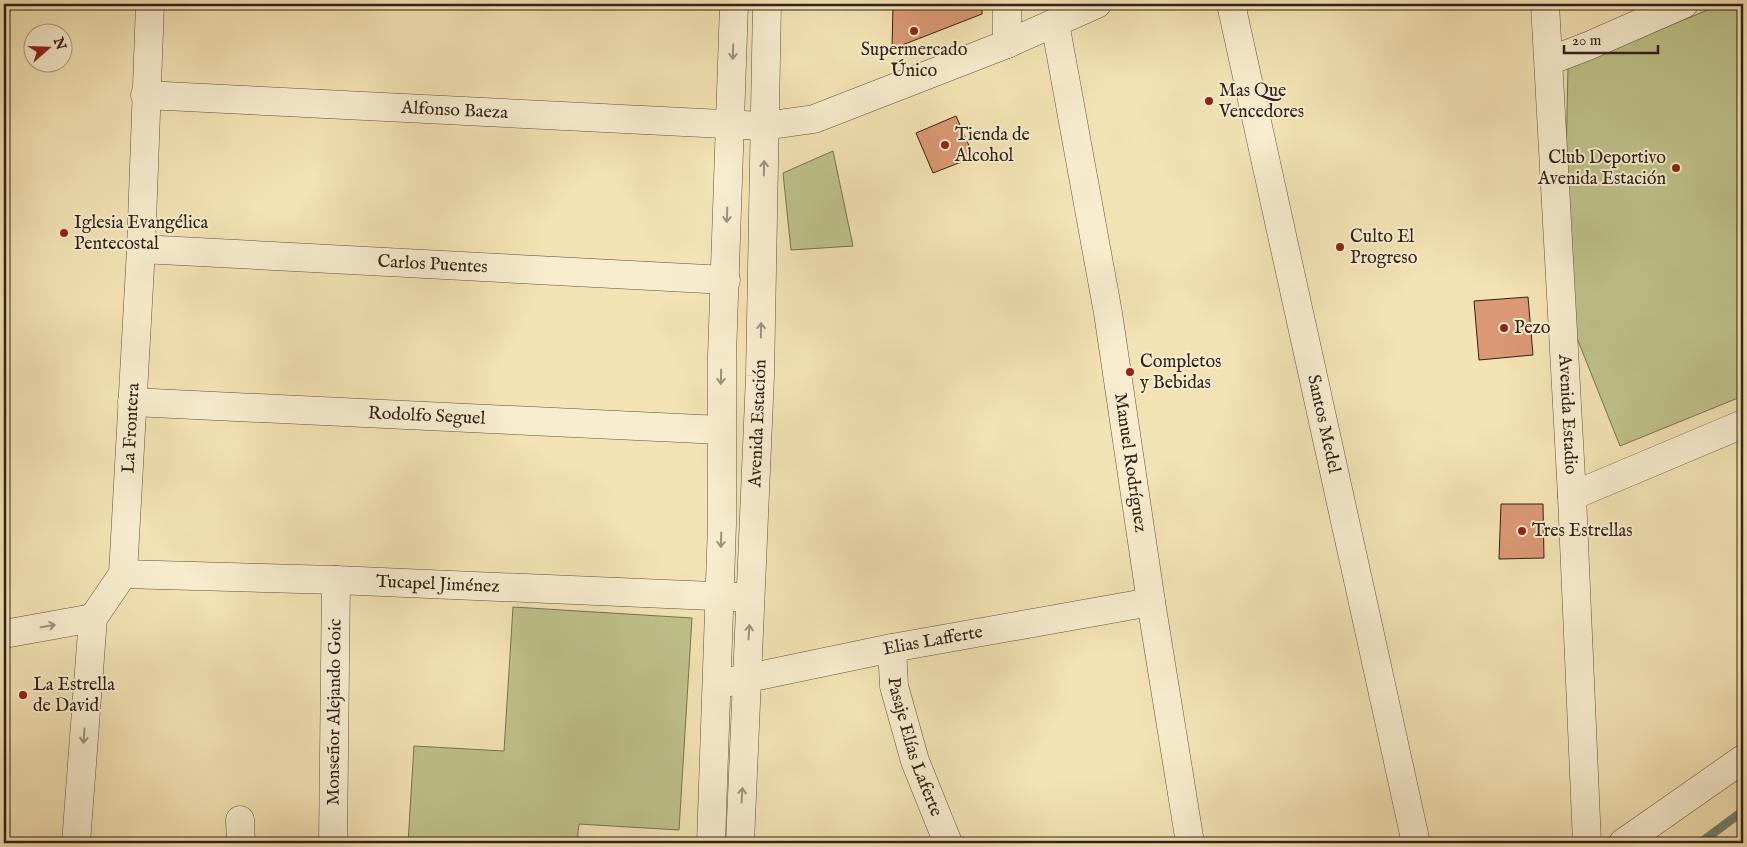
<svg xmlns="http://www.w3.org/2000/svg" width="1747" height="847" viewBox="0 0 1747 847" font-family="'IM FELL English',serif">
<style>
.green{fill:#bec28a;stroke:#787252}
.lines{fill:none;stroke-linecap:round;stroke-linejoin:round}
.stream{stroke:#72806e;stroke-width:9}
.building{fill:#da9874;stroke:#31211a}
.minor-casing{stroke:#625140;stroke-width:29}
.minor{stroke:#f7ecce;stroke-width:28}
.oneway{stroke:#9e917d}
.poi-dot{fill:#8f2418;stroke:#f7ecce;stroke-width:2}
.labels{text-anchor:middle;dominant-baseline:central;stroke-width:4;stroke-linejoin:round;paint-order:stroke}
.poi-label{font-size:18px;fill:#31211a;stroke:#f7ecce;text-anchor:start}
.street-label{font-size:18px;fill:#31211a;stroke:#f7ecce}
</style>
<rect width="100%" height="100%" fill="#f3e2b3"/>
<filter id="stains"><feTurbulence type="fractalNoise" baseFrequency=".004" numOctaves="4"/><feColorMatrix values="0 0 0 0 .2 0 0 0 0 .09 0 0 0 0 .02 0 0 0 .5 -.17"/></filter>
<radialGradient id="worn" r=".72"><stop offset=".6" stop-color="#630" stop-opacity="0"/><stop offset="1" stop-color="#630" stop-opacity=".3"/></radialGradient>
<path class="green" d="M 1722,4 L 1743,4 L 1743,396 L 1620,446 L 1563,303 L 1568,68 Z
M 833,151 L 853,246 L 791,250 L 783,173 Z
M 513,607 L 692,618 L 679,830 L 579,824 L 577,843 L 408,843 L 414,746 L 504,751 Z"/>
<g class="lines">
<path class="stream" d="M 1700,843 L 1743,811"/>
</g>
<path class="building" d="M 893,4 L 982,4 L 982,14 L 892,49 Z
M 956,116 L 974,157 L 933,173 L 916,133 Z
M 1528,297 L 1533,355 L 1479,360 L 1474,301 Z
M 1501,504 L 1543,504 L 1544,558 L 1499,559 Z"/>
<g class="lines">
<g class="minor-casing">
<g id="minor">
<path id="s1" d="M 1231,4 L 1416,843"/>
<path id="s2" d="M 1545,4 L 1572,496 L 1587,843"/>
<path id="s3" d="M 1055,23 L 1108,313 L 1151,602 L 1190,843"/>
<path d="M 1007,44 L 1007,4"/>
<path d="M 1549,61 L 1588,46 L 1684,4"/>
<path id="s4" d="M 145,95 L 764,126 L 814,119 L 1007,44 L 1097,4"/>
<path id="s5" d="M 141,249 L 726,280"/>
<path id="s6" d="M 132,402 L 721,430"/>
<path d="M 1572,496 L 1743,424"/>
<path id="s7" d="M 123,574 L 336,580 L 736,597"/>
<path d="M 4,634 L 93,618"/>
<path id="s8" d="M 892,648 L 894,686 L 915,761 L 948,843"/>
<path id="s9" d="M 729,682 L 892,648 L 1151,602"/>
<path d="M 240,820 L 241,843"/>
<path id="s10" d="M 76,843 L 93,618 L 123,574 L 141,249 L 150,4"/>
<path id="s11" d="M 333,843 L 336,580"/>
<path d="M 711,843 L 722,524 L 722,356 L 734,4"/>
<path id="s12" d="M 740,843 L 760,376 L 767,4"/>
<path d="M 1623,843 L 1743,759"/>
</g>
</g>
<use href="#minor" class="minor"/>
</g>
<defs><path id="oneway-shaft" d="M-6 0H5M1.5-3L5.5 0L1.5 3" fill="none" stroke-width="1.6" stroke-linecap="round" stroke-linejoin="round" transform="scale(1.25)"/></defs>
<g class="oneway">
<use href="#oneway-shaft" transform="translate(733 52) rotate(91)"/>
<use href="#oneway-shaft" transform="translate(764 168) rotate(-89)"/>
<use href="#oneway-shaft" transform="translate(727 215) rotate(92)"/>
<use href="#oneway-shaft" transform="translate(761 330) rotate(-89)"/>
<use href="#oneway-shaft" transform="translate(721 377) rotate(91)"/>
<use href="#oneway-shaft" transform="translate(721 540) rotate(92)"/>
<use href="#oneway-shaft" transform="translate(48 626) rotate(-10)"/>
<use href="#oneway-shaft" transform="translate(749 632) rotate(-86)"/>
<use href="#oneway-shaft" transform="translate(84 736) rotate(94)"/>
<use href="#oneway-shaft" transform="translate(742 795) rotate(-87)"/>
</g>
<g class="poi-dot">
<circle cx="914" cy="31" r="5"/>
<circle cx="1209" cy="101" r="5"/>
<circle cx="945" cy="145" r="5"/>
<circle cx="1676" cy="168" r="5"/>
<circle cx="64" cy="233" r="5"/>
<circle cx="1340" cy="247" r="5"/>
<circle cx="1504" cy="328" r="5"/>
<circle cx="1130" cy="372" r="5"/>
<circle cx="1522" cy="531" r="5"/>
<circle cx="23" cy="695" r="5"/>
</g>
<g class="labels">
<g class="poi-label">
<text x="914" y="50" text-anchor="middle">Supermercado<tspan x="914" dy="21">Único</tspan></text>
<text x="1219" y="91">Mas Que<tspan x="1219" dy="21">Vencedores</tspan></text>
<text x="955" y="135">Tienda de<tspan x="955" dy="21">Alcohol</tspan></text>
<text x="1666" y="158" text-anchor="end">Club Deportivo<tspan x="1666" dy="21">Avenida Estación</tspan></text>
<text x="74" y="223">Iglesia Evangélica<tspan x="74" dy="21">Pentecostal</tspan></text>
<text x="1350" y="237">Culto El<tspan x="1350" dy="21">Progreso</tspan></text>
<text x="1514" y="328">Pezo</text>
<text x="1140" y="362">Completos<tspan x="1140" dy="21">y Bebidas</tspan></text>
<text x="1532" y="531">Tres Estrellas</text>
<text x="33" y="685">La Estrella<tspan x="33" dy="21">de David</tspan></text>
</g>
<g class="street-label">
<text stroke="none"><textPath href="#s4" startOffset="310">Alfonso Baeza</textPath></text>
<text stroke="none"><textPath href="#s5" startOffset="292">Carlos Puentes</textPath></text>
<text stroke="none"><textPath href="#s2" startOffset="411">Avenida Estadio</textPath></text>
<text stroke="none"><textPath href="#s6" startOffset="295">Rodolfo Seguel</textPath></text>
<text stroke="none"><textPath href="#s12" startOffset="420">Avenida Estación</textPath></text>
<text stroke="none"><textPath href="#s1" startOffset="430">Santos Medel</textPath></text>
<text stroke="none"><textPath href="#s10" startOffset="425">La Frontera</textPath></text>
<text stroke="none"><textPath href="#s3" startOffset="446">Manuel Rodríguez</textPath></text>
<text stroke="none"><textPath href="#s7" startOffset="315">Tucapel Jiménez</textPath></text>
<text stroke="none"><textPath href="#s9" startOffset="208">Elias Lafferte</textPath></text>
<text stroke="none"><textPath href="#s11" startOffset="131">Monseñor Alejando Goic</textPath></text>
<text stroke="none"><textPath href="#s8" startOffset="102">Pasaje Elías Laferte</textPath></text>
</g>
</g>
<rect width="1747" height="847" fill="none" stroke="#f3e2b3" stroke-width="20"/>
<rect x="5" y="5" width="1737" height="837" fill="none" stroke="#31211a" stroke-width="2.5"/>
<rect x="10" y="10" width="1727" height="827" fill="none" stroke="#31211a"/>
<g transform="translate(48 48) rotate(70)"><circle r="24" fill="#f7ecce" stroke="#a89b86"/>
<path d="M0-4L9 19L0 12L-9 19Z" fill="#8f2418"/>
<text y="-8" font-size="14" font-weight="bold" text-anchor="middle" fill="#31211a">N</text>
</g>
<path d="M1564 45v8h94v-8" fill="none" stroke="#31211a" stroke-width="2.5"/>
<text x="1572" y="45" font-size="15" fill="#31211a" stroke="#f7ecce" stroke-width="4" paint-order="stroke">20 m</text>
<rect width="100%" height="100%" filter="url(#stains)"/>
<rect width="100%" height="100%" fill="url(#worn)"/>
</svg>
